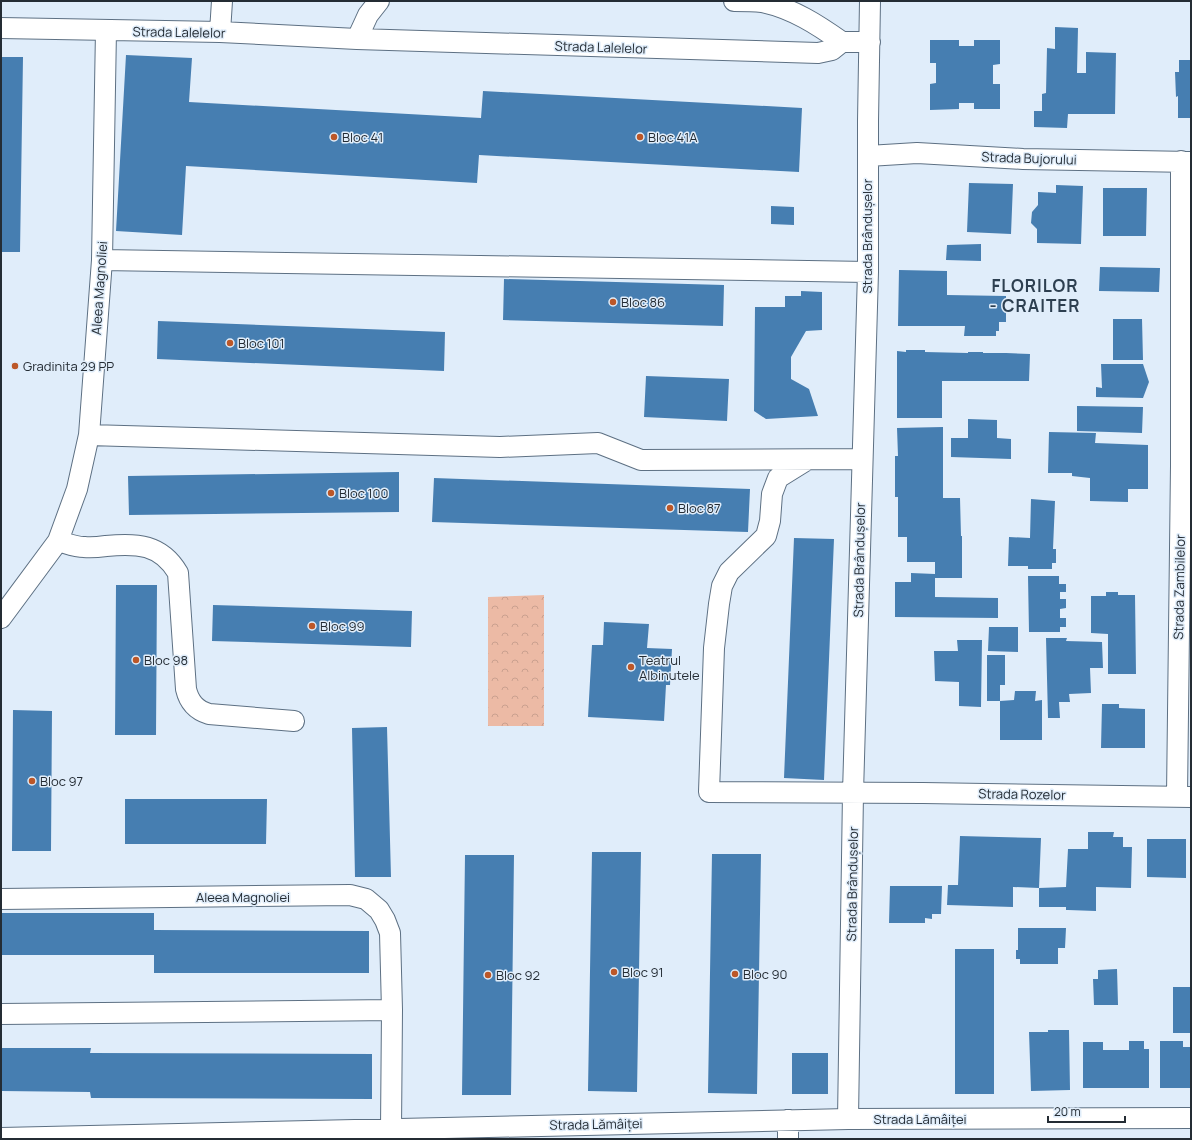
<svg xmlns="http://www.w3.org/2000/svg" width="1192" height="1140" viewBox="0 0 1192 1140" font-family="Manrope,sans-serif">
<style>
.park{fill:url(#park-crowns)}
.building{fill:#467eb1}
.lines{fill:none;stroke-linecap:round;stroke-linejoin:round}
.minor-casing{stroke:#5d7083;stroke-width:22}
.minor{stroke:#fff;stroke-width:20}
.poi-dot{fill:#bc5728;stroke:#e0edfa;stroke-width:1.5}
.labels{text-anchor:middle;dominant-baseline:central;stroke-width:3;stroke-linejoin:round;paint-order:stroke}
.street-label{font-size:13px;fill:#242c34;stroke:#e0edfa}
.poi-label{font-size:13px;fill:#242c34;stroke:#e0edfa;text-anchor:start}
.district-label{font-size:17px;font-weight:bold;letter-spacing:1px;fill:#2d3f50;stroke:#e0edfa}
</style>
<defs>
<pattern id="park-crowns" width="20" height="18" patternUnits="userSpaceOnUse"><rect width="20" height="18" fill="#ecbaa5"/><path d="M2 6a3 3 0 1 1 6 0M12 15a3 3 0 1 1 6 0" fill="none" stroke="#caa08f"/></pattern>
</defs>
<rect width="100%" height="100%" fill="#e0edfa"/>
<path class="park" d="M 544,595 L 544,726 L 488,726 L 488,597 Z"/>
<path class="building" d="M 1055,27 L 1078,28 L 1077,73 L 1086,73 L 1086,52 L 1116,53 L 1115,114 L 1068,114 L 1067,128 L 1034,127 L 1034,111 L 1042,111 L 1042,94 L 1046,93 L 1047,48 L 1055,49 Z
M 930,40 L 959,40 L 959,46 L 974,46 L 974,40 L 1000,40 L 1000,64 L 993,65 L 993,84 L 1000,84 L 1000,109 L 974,109 L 974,103 L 959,103 L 959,109 L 930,110 L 930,84 L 936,83 L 936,63 L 930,63 Z
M 126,55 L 192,58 L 189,102 L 481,118 L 483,91 L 802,108 L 799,172 L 479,155 L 477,183 L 186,166 L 182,235 L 116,231 Z
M 1,57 L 23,57 L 20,252 L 1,252 Z
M 1179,60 L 1191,60 L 1191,118 L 1178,118 L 1178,96 L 1176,97 L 1175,72 L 1179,72 Z
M 969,183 L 1013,184 L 1011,234 L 967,232 Z
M 1056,185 L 1083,186 L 1081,244 L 1037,243 L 1037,229 L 1031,223 L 1032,212 L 1038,205 L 1038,192 L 1056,193 Z
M 1103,188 L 1147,188 L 1146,236 L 1103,236 Z
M 771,206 L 794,207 L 794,225 L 771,224 Z
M 981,244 L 981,261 L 946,260 L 947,245 Z
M 1100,267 L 1160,268 L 1159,292 L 1099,291 Z
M 899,270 L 947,271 L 947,295 L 1006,296 L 1006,322 L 999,322 L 999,331 L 996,331 L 996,336 L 964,336 L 965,326 L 898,326 Z
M 504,279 L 724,285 L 723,326 L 503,320 Z
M 801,291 L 822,292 L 822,330 L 806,331 L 791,357 L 791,379 L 809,389 L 818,416 L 766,419 L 754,411 L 755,307 L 785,307 L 785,296 L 801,296 Z
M 1113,319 L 1142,319 L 1143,360 L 1113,360 Z
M 158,321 L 445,332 L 444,371 L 157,359 Z
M 906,350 L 925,350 L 925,352 L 968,353 L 968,352 L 983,352 L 983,353 L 1006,353 L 1030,354 L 1029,381 L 942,381 L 942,418 L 897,418 L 897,351 L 906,352 Z
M 1101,364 L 1143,364 L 1149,382 L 1143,398 L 1096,397 L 1096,387 L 1102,388 Z
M 646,376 L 729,379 L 727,421 L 644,417 Z
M 1077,406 L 1143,407 L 1142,433 L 1077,431 Z
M 968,419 L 997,420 L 997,438 L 1011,439 L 1011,459 L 951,457 L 951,438 L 968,438 Z
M 943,427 L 943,498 L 960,498 L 961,536 L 962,536 L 962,578 L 935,578 L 935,597 L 998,598 L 998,618 L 895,617 L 895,582 L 911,582 L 911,573 L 935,574 L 935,562 L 907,562 L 907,537 L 898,537 L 898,497 L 895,497 L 895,456 L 898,456 L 897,428 Z
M 1049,432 L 1096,433 L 1095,443 L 1148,445 L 1148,489 L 1128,489 L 1128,502 L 1090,501 L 1090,478 L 1072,476 L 1072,473 L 1048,473 Z
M 399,472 L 399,512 L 129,515 L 128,476 Z
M 434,478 L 750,489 L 748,532 L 432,522 Z
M 1031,499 L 1055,501 L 1053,549 L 1056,549 L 1056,563 L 1052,563 L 1052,569 L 1028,569 L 1028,566 L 1008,566 L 1009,537 L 1030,538 Z
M 794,538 L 834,539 L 824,780 L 784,778 Z
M 1028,576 L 1059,576 L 1059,584 L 1066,584 L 1066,592 L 1060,592 L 1060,599 L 1066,599 L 1066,608 L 1060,609 L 1060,618 L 1066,618 L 1066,627 L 1060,627 L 1060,632 L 1029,632 Z
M 116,585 L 157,585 L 156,735 L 115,735 Z
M 1106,592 L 1118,592 L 1118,595 L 1135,595 L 1136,674 L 1108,674 L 1108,634 L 1091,633 L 1091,596 L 1106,596 Z
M 213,605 L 412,611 L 411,647 L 212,641 Z
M 604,622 L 649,624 L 647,648 L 672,649 L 670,685 L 666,685 L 664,721 L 588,717 L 592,645 L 603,645 Z
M 989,627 L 1018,627 L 1018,652 L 988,651 Z
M 1046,638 L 1067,638 L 1066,641 L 1102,642 L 1103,668 L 1090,668 L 1091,693 L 1069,694 L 1070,702 L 1059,702 L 1060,718 L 1048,718 Z
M 957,640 L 982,640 L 981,707 L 959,706 L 959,682 L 935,681 L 934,651 L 958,651 Z
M 987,655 L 1005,655 L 1005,685 L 1000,685 L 1000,701 L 987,701 Z
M 1015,691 L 1036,691 L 1035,701 L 1042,700 L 1042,740 L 1000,740 L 1000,701 L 1014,700 Z
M 1102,704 L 1119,704 L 1119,708 L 1145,709 L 1145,748 L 1101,748 Z
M 13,710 L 52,711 L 51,851 L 12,851 Z
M 387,727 L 391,877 L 355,877 L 352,728 Z
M 125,799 L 267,799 L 266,844 L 125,844 Z
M 1088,832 L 1114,832 L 1113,837 L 1123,837 L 1123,847 L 1132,847 L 1131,888 L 1096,887 L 1096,911 L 1068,910 L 1066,910 L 1066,907 L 1039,907 L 1039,888 L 1066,887 L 1068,849 L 1088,849 Z
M 960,836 L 1041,838 L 1039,888 L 1013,887 L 1013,907 L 947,905 L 948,885 L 958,885 Z
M 1147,839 L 1186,839 L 1186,878 L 1147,877 Z
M 592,852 L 641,852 L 637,1092 L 588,1091 Z
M 712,854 L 761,854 L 757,1094 L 708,1093 Z
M 465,855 L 514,855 L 511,1095 L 462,1095 Z
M 890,886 L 942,886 L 941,914 L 932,914 L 932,919 L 925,918 L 925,923 L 889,923 Z
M 1,913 L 154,913 L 154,930 L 369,931 L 369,973 L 154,973 L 154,955 L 1,955 Z
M 1018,928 L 1066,928 L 1065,948 L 1058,948 L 1058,964 L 1020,964 L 1020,959 L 1016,959 L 1016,950 L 1018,950 Z
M 955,949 L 994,949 L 994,1094 L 955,1094 Z
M 1117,969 L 1118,1005 L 1094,1005 L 1093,979 L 1098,979 L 1098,970 Z
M 1173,987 L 1191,987 L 1191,1033 L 1173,1033 Z
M 1048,1030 L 1069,1030 L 1070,1090 L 1031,1091 L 1029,1032 L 1048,1032 Z
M 1129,1041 L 1144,1041 L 1144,1049 L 1149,1049 L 1149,1088 L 1083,1088 L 1083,1042 L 1103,1042 L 1103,1050 L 1129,1050 Z
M 1160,1041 L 1183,1041 L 1183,1047 L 1191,1047 L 1191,1088 L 1160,1088 Z
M 1,1048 L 91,1048 L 90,1053 L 372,1054 L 372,1099 L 91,1098 L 90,1092 L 1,1091 Z
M 792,1053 L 828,1053 L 828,1094 L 792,1094 Z"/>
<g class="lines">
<g class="minor-casing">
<path id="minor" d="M 734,1 C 743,1 753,1 762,2 C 792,8 818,25 842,42
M 1,28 L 220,32 L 357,39 L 818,53 L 832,50 L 842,42 L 870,42
M 220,32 L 222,1
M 357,39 L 368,15 L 379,1
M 868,156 L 917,153 L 1023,159 L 1191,162
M 102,260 L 868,272
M 89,435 L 500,447 L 598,443 L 641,460 L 862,459
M 807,460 L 778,478 L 772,494 L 770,521 L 766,536 L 729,572 L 722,586 L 719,604 L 714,648 L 709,792 L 923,793 L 1191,797
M 58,541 C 66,543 75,547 84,547 C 92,548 99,547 106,546 C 137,543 161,544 178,573 L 186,689 C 189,702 196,710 209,714 L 294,721
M 1,618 L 58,541 L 77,489 L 89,435 L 102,260 L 106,30
M 1177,796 L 1181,466 L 1181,161
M 1,899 L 350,895 L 366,899 L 379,910 L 385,920 L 390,933 L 392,1010 L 391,1129
M 1,1014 L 392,1010
M 848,1119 L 853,793 L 868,272 L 868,121 L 870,1
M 788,1120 L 788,1139
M 1,1138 L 848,1119 L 1191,1118"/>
</g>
<use href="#minor" class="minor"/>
</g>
<g class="poi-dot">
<circle cx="334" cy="137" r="4"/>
<circle cx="640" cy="137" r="4"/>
<circle cx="613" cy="302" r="4"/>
<circle cx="230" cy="343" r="4"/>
<circle cx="15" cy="366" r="4"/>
<circle cx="331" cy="493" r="4"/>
<circle cx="670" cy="508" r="4"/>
<circle cx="312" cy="626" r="4"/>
<circle cx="136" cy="660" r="4"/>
<circle cx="631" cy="667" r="4"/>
<circle cx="32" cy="781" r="4"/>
<circle cx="614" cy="972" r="4"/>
<circle cx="735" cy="974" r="4"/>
<circle cx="488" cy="975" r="4"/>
</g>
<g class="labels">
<g class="street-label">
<text transform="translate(179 32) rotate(1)">Strada Lalelelor</text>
<text transform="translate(601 47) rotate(2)">Strada Lalelelor</text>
<text transform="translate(1029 158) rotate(2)">Strada Bujorului</text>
<text transform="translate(867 236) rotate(-90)">Strada Brândușelor</text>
<text transform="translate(99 288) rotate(-86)">Aleea Magnoliei</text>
<text transform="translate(859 560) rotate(-89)">Strada Brândușelor</text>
<text transform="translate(1179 587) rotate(-89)">Strada Zambilelor</text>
<text transform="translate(1022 794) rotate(1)">Strada Rozelor</text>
<text transform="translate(852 884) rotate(-89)">Strada Brândușelor</text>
<text x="243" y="897">Aleea Magnoliei</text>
<text x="920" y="1119">Strada Lămâiței</text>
<text transform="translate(596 1124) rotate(-1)">Strada Lămâiței</text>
</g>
<g class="poi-label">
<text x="342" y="137">Bloc 41</text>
<text x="648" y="137">Bloc 41A</text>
<text x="621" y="302">Bloc 86</text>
<text x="238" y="343">Bloc 101</text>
<text x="23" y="366">Gradinita 29 PP</text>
<text x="339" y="493">Bloc 100</text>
<text x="678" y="508">Bloc 87</text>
<text x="320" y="626">Bloc 99</text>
<text x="144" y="660">Bloc 98</text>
<text x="639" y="660">Teatrul<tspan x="639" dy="15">Albinutele</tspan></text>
<text x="40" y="781">Bloc 97</text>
<text x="622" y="972">Bloc 91</text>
<text x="743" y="974">Bloc 90</text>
<text x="496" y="975">Bloc 92</text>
</g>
<g class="district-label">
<text x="1035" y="285">FLORILOR<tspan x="1035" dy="20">- CRAITER</tspan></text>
</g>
</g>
<rect width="1192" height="1140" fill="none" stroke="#242c34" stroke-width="4"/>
<path d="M1048 1116v6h77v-6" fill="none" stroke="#242c34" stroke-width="2"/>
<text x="1054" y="1116" font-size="12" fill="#242c34" stroke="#e0edfa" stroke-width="3" paint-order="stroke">20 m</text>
</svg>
